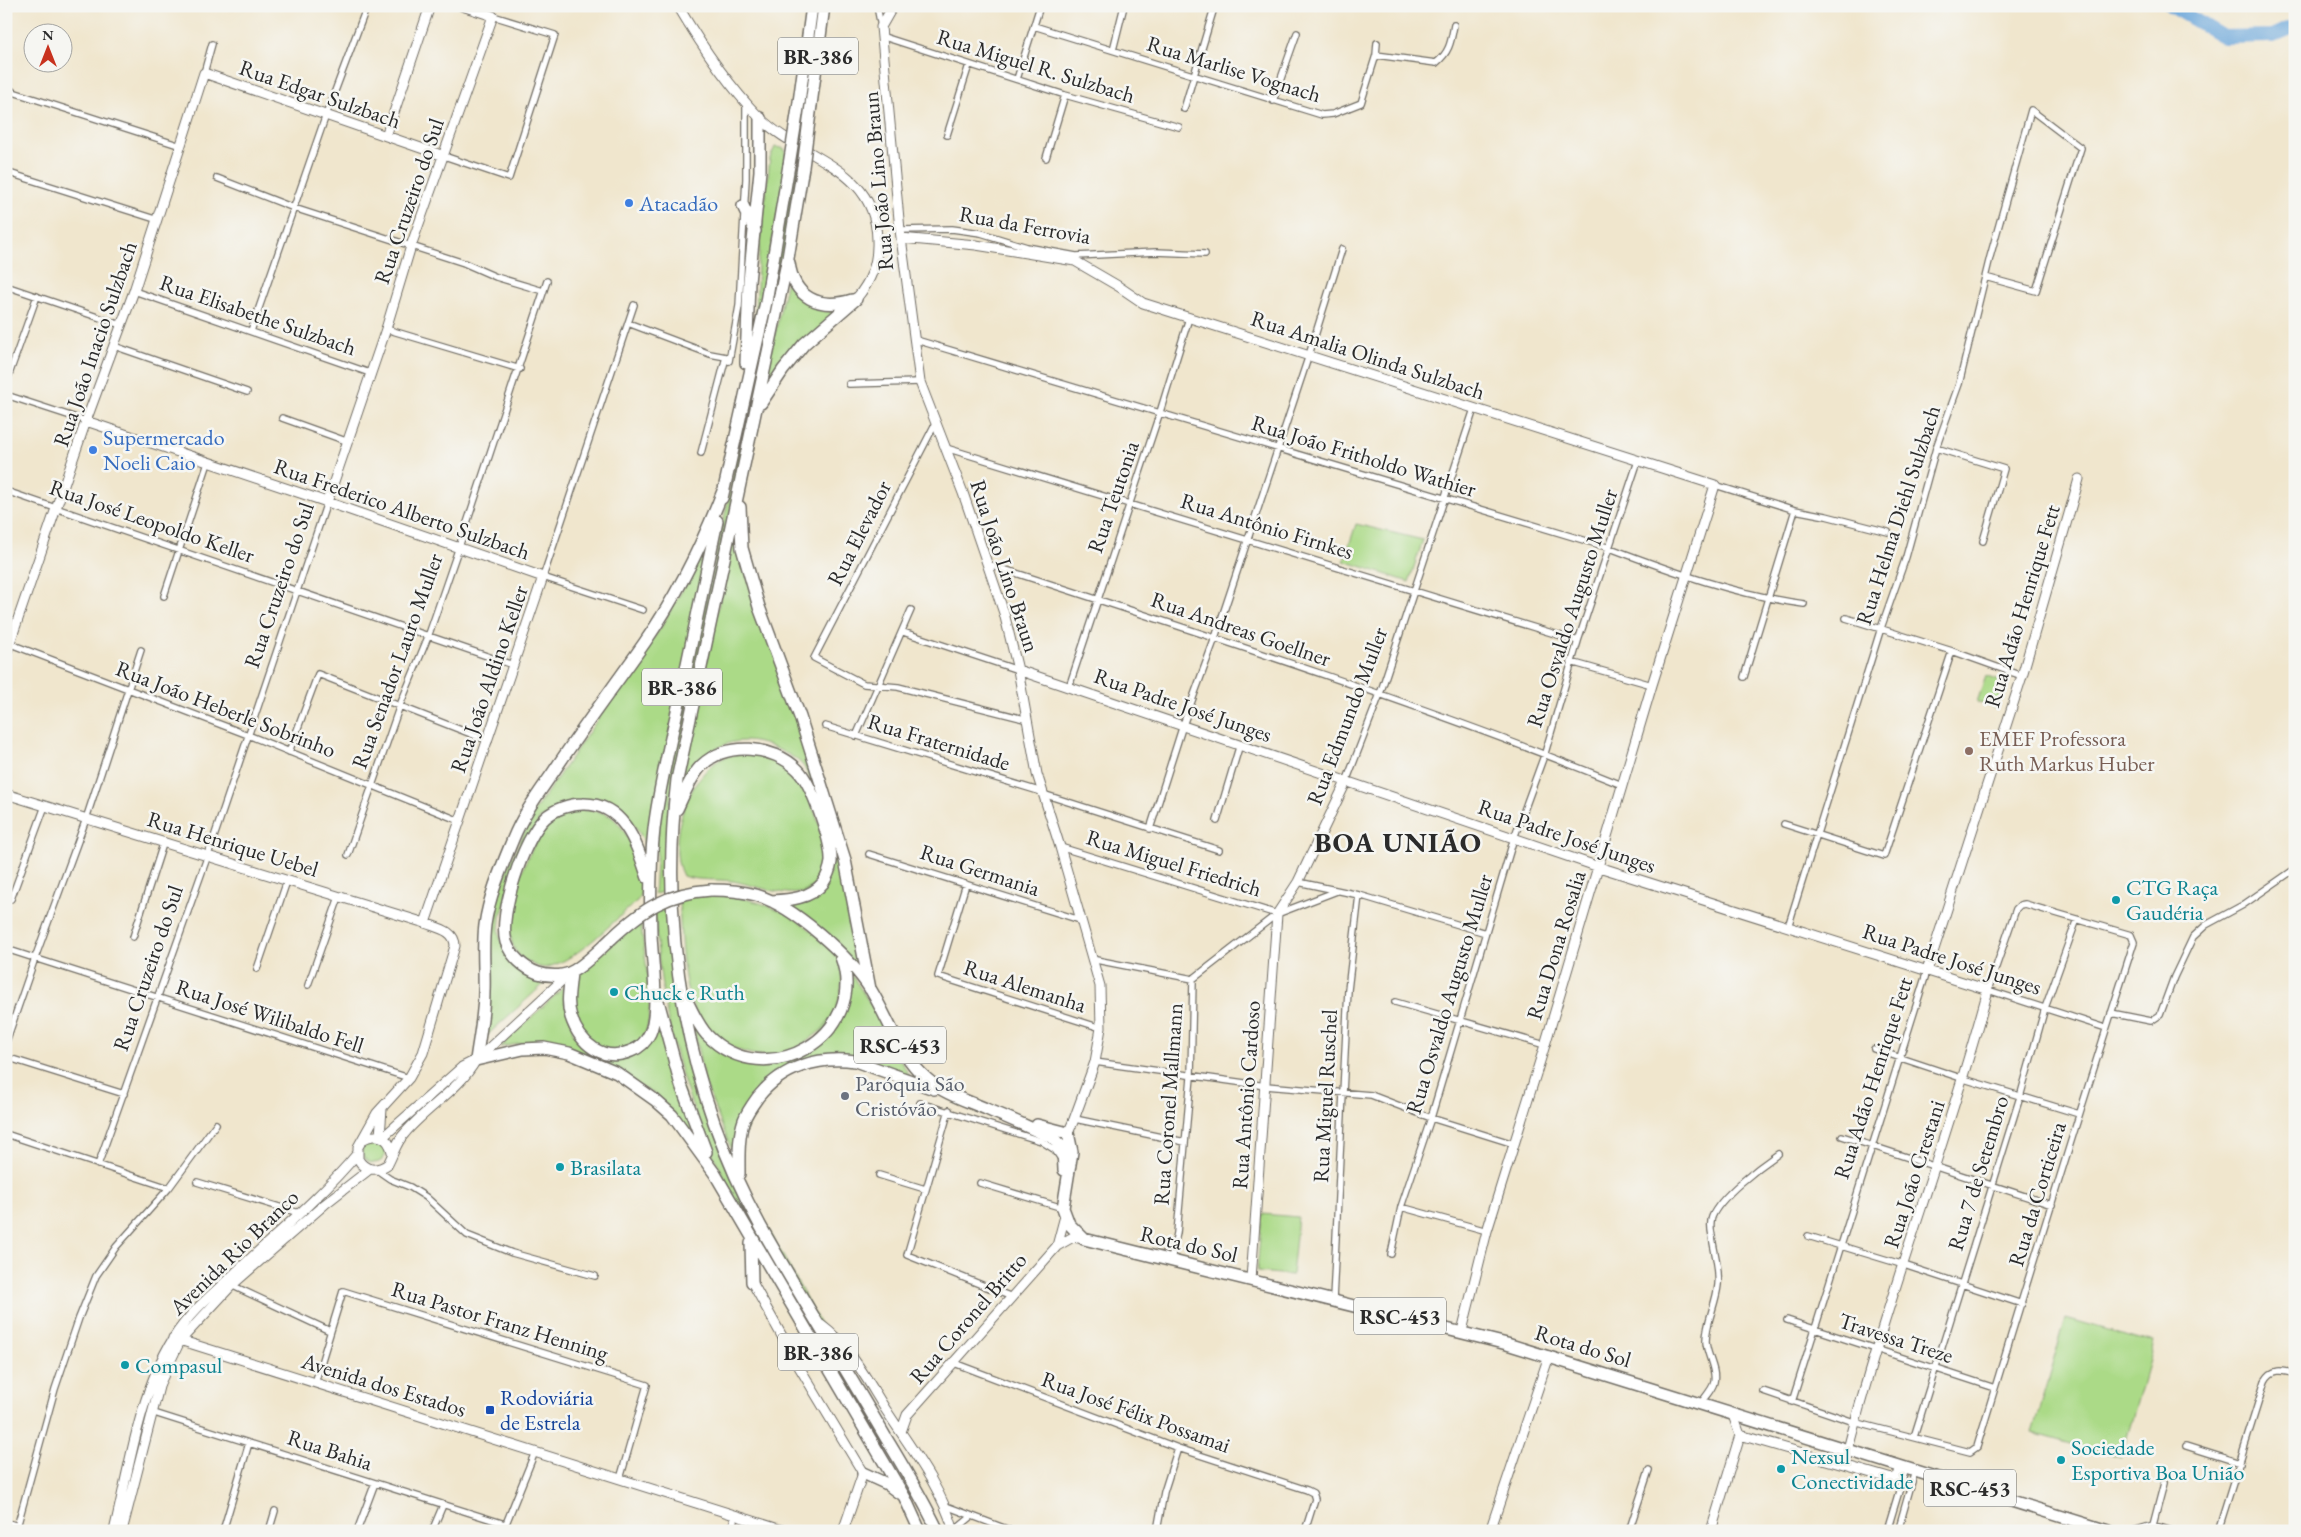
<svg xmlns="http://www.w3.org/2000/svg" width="2301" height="1537" viewBox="0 0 2301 1537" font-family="'EB Garamond',serif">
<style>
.green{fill:#abda87;stroke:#6b8259}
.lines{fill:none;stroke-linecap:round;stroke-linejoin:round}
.river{stroke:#68a4d9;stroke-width:14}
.street-casing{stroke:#706c64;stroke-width:8}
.secondary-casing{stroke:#706c64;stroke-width:11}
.highway-casing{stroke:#706c64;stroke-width:14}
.street{stroke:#fff;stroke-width:5.5}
.secondary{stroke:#fff;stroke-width:9}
.highway{stroke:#fff;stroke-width:11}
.highway-bridge-casing{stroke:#706c64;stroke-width:14;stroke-linecap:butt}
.highway-bridge{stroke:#fff;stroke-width:11}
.shop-dot{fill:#3f7fe0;stroke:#f6f6f2;stroke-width:2}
.education-dot{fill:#8d6e63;stroke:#f6f6f2;stroke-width:2}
.culture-dot{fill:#0f9aa8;stroke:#f6f6f2;stroke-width:2}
.worship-dot{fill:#6b7280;stroke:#f6f6f2;stroke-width:2}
.transit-dot{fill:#1a4fb4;stroke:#f6f6f2;stroke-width:2}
.labels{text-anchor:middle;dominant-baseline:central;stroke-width:5;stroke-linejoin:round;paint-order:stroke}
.shield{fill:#f6f6f2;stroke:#686867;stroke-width:1}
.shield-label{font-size:21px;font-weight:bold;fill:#2b2b2b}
.street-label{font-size:22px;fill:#2b2b2b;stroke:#f6f6f2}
.shop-label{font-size:22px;fill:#366cbe;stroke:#f6f6f2;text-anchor:start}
.education-label{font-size:22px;fill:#785e54;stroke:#f6f6f2;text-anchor:start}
.culture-label{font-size:22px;fill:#0d838f;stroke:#f6f6f2;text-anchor:start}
.worship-label{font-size:22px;fill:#5b616d;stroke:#f6f6f2;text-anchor:start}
.transit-label{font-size:22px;fill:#164399;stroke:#f6f6f2;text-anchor:start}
.district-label{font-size:28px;font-weight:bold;letter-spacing:1px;fill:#2b2b2b;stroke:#f6f6f2}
</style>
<rect width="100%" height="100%" fill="#f6f6f2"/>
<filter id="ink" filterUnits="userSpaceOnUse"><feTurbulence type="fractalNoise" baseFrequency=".02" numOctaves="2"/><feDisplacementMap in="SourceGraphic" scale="10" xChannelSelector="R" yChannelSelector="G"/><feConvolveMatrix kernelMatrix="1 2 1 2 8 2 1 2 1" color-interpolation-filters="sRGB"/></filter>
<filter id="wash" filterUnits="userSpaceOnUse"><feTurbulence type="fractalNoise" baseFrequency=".0096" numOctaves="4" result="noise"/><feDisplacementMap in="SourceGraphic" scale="20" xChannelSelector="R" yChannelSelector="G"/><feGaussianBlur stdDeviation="1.12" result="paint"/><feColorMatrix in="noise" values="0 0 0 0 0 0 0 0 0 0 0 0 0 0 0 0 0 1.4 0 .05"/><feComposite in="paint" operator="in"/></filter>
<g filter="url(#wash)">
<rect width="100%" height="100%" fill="#f0e6cd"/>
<path class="green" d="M 775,147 L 782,148 L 786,151 L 785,174 L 755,332 L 758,263 L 770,158 Z
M 795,165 L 799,167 L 792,214 L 670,801 L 665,873 L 668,891 L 654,894 L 658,832 L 670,763 L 727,505 Z
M 788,275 C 799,297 811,315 838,311 L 775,373 L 763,388 Z
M 1356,524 L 1423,540 L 1409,582 L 1344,561 Z
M 734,532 L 841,852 L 851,924 L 862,973 L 786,905 L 830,874 C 825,838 824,799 804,767 C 798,758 785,753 775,748 C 729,729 706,751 680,787 Z
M 709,543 L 648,859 L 643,839 L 635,826 L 617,811 L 596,802 L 540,818 L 500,917 C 500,923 498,931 500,937 C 504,957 526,977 546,982 L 484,1038 L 489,922 L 507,869 L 535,810 L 660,629 Z
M 1986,676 L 2005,683 L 1996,709 L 1977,702 Z
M 749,753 C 766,758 781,761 795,772 C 805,781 829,847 828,860 C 826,872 818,886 807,891 C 788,899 752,884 732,881 C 716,879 699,881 683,876 C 665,843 688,774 723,758 C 732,754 740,754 749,753 Z
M 576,810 C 587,810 603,810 613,818 C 630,832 651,882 637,901 C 612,922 579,959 548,967 C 542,969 536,966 530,963 C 485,946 526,847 549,824 C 556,817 566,813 576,810 Z
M 724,895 C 758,900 791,911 816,935 C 822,941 830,947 835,954 C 848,973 841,1004 829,1022 C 821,1032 804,1044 793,1050 C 757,1066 715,1046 696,1013 C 681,987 681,932 679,902 C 689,892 711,895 724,895 Z
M 667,906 L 669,942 L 677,997 L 709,1120 L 879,1432 L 873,1437 C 842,1383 811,1330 780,1277 C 751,1227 721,1177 699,1123 C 671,1055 658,983 655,910 Z
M 641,925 C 644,952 654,1004 647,1028 C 641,1050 611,1056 593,1045 C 578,1035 567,994 576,979 C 581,971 591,964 598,957 C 611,945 624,932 641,925 Z
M 850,972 L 880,1019 L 894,1050 L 910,1076 L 840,1054 L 813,1057 L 780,1070 L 759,1090 L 736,1161 L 704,1081 L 691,1014 L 744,1061 L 811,1048 L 848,991 Z
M 566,985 L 573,1033 L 619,1059 L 639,1053 L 658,1016 L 703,1152 L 654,1093 L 551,1045 L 531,1042 L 500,1047 Z
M362 1151a12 12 0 1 1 24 0a12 12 0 1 1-24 0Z
M 1262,1214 L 1298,1217 L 1292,1275 L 1257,1272 Z
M 2066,1318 L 2154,1343 L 2121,1458 L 2032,1433 Z"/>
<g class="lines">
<path class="river" d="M 2171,6 L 2224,37 L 2272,36 L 2295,26"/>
</g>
</g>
<g filter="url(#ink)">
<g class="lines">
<g class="street-casing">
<path id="street" d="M 877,6 L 881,27
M 1034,26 L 1322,115 L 1333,114 L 1361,103 L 1376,55 L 1436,63 C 1450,52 1451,41 1454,25
M 884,37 L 1065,95 L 1179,127
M 1113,50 L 1124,6
M 1376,55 L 1377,43
M 204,73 L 212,44
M 1017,79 L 1040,6
M 10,91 L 181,146
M 1273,101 L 1297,33
M 6,103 L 11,90
M 1184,109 L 1214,8
M 947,135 L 969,65
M 444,156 L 509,178 L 555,35 L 493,16
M 1046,158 L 1065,95
M 6,172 L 158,220
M 217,178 L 294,208 L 464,263 L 496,277 L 543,291
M 900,230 L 952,229 L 981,233 L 1027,247 L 1076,256 L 1156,252 L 1205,254
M 6,286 L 121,325
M 134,291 L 370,373
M 634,305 L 543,577 L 643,610
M 628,323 L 710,354 L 726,357 L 729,361 L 739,306 L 746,179 L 746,103
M 386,329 L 520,369
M 251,331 L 326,115 L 367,6
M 913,339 L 1610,548 C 1673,572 1737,595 1804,604
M 114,346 L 247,392
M 6,383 L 37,296
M 849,384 L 920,382
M 6,395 L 86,421
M 282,418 L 346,441
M 935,424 L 814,658 L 864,684 L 898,687 L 1028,720
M 946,448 L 1578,641
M 1936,448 L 2004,469 L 1983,541
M 701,453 L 726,357
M 1715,485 L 1795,510 L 1826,516 L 1888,532
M 6,491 L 513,665
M 988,564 C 1201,633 1414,701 1622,785
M 164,596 L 208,463
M 1846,618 L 1952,651 L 2022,676
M 903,632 L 1018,670
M 8,643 L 248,735 L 460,821
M 1571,662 L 1652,685
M 1744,677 L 1795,510
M 1069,687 L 1160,412 L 1189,318
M 825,726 L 1042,792
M 856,736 L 911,610
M 289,752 L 318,674 L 489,741
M 1346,782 L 1380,694 L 1474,409
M 1043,794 L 1219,850
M 1217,821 L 1240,744
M 1784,824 L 1884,856 L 1952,651
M 1150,829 L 1183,725 L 1215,638 L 1309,355 L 1342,249
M 1060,847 L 1277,914
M 869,854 L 1080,920
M 348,855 L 400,705 L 428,637 L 459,547 L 547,281
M 1298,882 L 1359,895 L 1486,933
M 966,884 L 938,976 L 1101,1028
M 11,899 L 45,806
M 1788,927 L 1881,628 L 1906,557 L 1936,448 L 1959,384 L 1990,257 L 2031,110 L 2081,148 L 2036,291 L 1985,277
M 133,937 L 164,841
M 6,949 L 409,1078
M 1091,959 L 1193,979 L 1277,914 L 1337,891
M 257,969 L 287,881
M 308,985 L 339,897
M 1395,1002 L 1545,1045
M 2111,1013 L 2151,1021 L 2160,1015 L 2174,977 L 2193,937 L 2206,925 L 2243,905 L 2295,869
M 6,1042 L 35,958 L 86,819 L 141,650
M 1874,1049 L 1964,1079 L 2079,1114
M 6,1057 L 124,1094
M 1095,1062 L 1266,1086 L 1371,1095 L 1431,1118 L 1514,1144
M 920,1103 L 1041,1141 L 1055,1150 L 1061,1159
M 949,1110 L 907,1255 L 1012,1297
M 1075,1119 L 1185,1142
M 6,1134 L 169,1188
M 1842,1136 L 2052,1205
M 98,1165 L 208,855 L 327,502
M 377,1170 L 390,1179 L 410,1187 L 426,1197 L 467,1235 L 512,1253 L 595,1276
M 879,1175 L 925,1189
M 197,1182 L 299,1213
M 980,1183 L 1063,1208
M 1401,1207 L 1487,1231
M 1808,1236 L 1904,1265 L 2022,1304
M 1391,1254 L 1401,1207 L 1431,1118 L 1514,838 L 1545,753 L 1578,641 L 1638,461
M 1171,1260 L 1177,1233 L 1191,1077 L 1193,979
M 229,1284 L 330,1331
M 1333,1300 L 1348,990 L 1359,895
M 1787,1320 L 1995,1388
M 954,1363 L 1178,1448 L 1307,1490 L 1313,1493 L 1315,1499 L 1305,1531
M 315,1383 L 343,1291 L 647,1385 L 620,1479
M 1763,1391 L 1854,1422 L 1970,1452 L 1977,1447 C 2028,1279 2080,1110 2134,942 L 2131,935 L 2025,904 L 2020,905 L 2016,909 L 1988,990 L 2106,1028
M 1792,1402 L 1927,971
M 1700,1404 C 1704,1398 1713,1389 1714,1382 C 1717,1369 1706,1354 1706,1341 C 1706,1322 1716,1304 1718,1285 C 1720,1268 1714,1253 1712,1236 C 1711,1231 1710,1222 1712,1217 C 1720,1197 1759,1167 1778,1154
M 151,1412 L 505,1524
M 1914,1437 L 2020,1097 L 2045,1008 L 2077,919
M 2186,1446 L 2240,1463
M 946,1506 L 1012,1531
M 2153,1525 L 2164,1483
M 17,1527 L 55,1389 L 79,1318 L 96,1276 L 116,1247 L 169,1188 L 216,1124
M 223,1531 L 249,1443
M 269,1531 L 275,1511
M 357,1531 L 375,1483
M 432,1531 L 443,1505
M 503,1531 L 535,1452
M 731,1531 L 735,1515
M 954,1531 L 971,1517
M 1157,1531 L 1164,1492 L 1178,1448
M 1629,1531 L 1649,1470
M 1887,1531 L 1906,1468
M 1898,1531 L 1915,1471
M 2133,1531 L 2153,1525 L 2172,1531
M 2218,1531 L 2265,1381 C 2272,1368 2282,1370 2295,1374"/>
</g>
<g class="secondary-casing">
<path id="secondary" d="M 678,6 C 701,45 728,85 759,117 C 802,160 876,166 877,240 C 878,264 871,281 856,299
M 893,6 L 881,27 L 900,230 L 920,382 L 963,493 L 1004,613 L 1018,670 L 1037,774 L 1060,847 L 1100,986 L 1101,1028 L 1095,1062 L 1073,1122 L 1068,1133
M 386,136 L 430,6
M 901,238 L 976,245 L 1075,261 L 1118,286 L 1143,303 L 1715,485 L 1652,685 L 1545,1045 L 1487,1231 L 1462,1331
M 86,421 L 327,502 L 543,577 L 425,923
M 327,502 L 386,329 L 411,246 L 493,16 L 462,6
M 6,654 L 86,421 L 134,291 L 204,73 L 444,156
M 1018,670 L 1599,867 L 1988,990 C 1945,1150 1884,1304 1844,1465
M 6,794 L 425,923 C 437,928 455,930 455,946 L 423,1053 L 409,1078 L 377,1113 L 358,1147 L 358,1159 C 365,1171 377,1172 388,1164 C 394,1153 396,1142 405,1133 C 427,1107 459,1090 476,1060
M 1927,971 L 2022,676 L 2079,479
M 380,1136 L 382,1109
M 383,1137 L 462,1067 L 476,1060 L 571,972
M 362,1140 C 376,1132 389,1136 392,1152
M 1057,1246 L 1065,1216
M 1251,1279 L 1277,914 L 1298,882 L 1346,782
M 752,1282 L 798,1365 L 863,1473 L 843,1531
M 821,1325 C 850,1346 867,1380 886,1410 C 912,1450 940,1485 954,1531
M 173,1338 L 785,1531
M 1733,1415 L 1740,1435
M 901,1432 L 907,1415 L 1057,1246 L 1073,1237 L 1084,1239
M 1740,1435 L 1892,1479 L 1898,1476 L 1901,1467
M 6,1524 L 28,1531
M 114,1531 C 129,1469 139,1394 173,1339 C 188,1314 213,1293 235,1273 C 276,1234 320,1198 357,1154
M 122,1531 L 160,1383 L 180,1341 L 232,1285 L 325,1204 L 370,1169
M 1490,1531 L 1549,1356
M 1711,1531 L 1740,1435"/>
</g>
<g class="highway-casing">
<path id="highway" d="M 799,102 L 812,6
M 811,105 L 824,6
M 803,167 L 788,258 L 677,780 C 659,933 686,1091 761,1227 C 801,1298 845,1367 886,1438 C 904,1468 923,1499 938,1531
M 743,206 L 755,231
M 789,263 C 794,298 819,310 852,300
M 746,363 L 749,282 L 760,171 L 760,118
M 761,403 L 783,370 L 804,344 L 856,299
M 723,491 C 702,545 679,593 645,642 C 615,685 583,727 554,771 C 539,793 523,814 513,839 C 502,866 489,896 485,925 C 482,948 485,970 484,992 C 484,1015 479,1038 476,1060 L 523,1049 L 544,1048 L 569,1053 L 617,1073 L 655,1100 L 672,1115 L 715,1174 L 905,1498 L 920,1531
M 722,498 L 766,302 L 789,165
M 740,507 L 742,548 L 759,607 L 800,717 L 845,860 L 870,989
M 677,809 C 684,794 690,778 701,766 C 726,741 774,745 798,770 C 812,784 832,842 831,862 C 830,869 827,877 823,883 C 810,899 789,900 771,901
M 711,890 C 726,890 741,891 756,895 C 794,906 849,956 871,990 C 889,1020 900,1056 927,1079 C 945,1095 969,1101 991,1111 C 1012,1119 1032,1129 1053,1138 L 1063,1148 L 1064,1170
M 612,938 C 601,948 584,966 571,972 C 562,977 547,976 538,973 C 524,968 511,956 506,942 C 498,915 524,837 545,818 C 555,809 570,804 583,804 C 625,803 637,846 648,878
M 571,972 C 570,987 566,1002 571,1017 C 580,1044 603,1063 631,1051 C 640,1048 646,1042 650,1033 C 660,1010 652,961 651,935 C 650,900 650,865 654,829 C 659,788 669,747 678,707 C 691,645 704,583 717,521
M 686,999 C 692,1011 698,1025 707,1035 C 766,1096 870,1034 841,957
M 658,1001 L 681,1085 L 706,1152
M 1037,1125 L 1068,1133
M 1068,1133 L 1072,1152 L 1063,1208 L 1069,1224 L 1084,1239 L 1507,1344 L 2108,1531
M 739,1174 C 739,1156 738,1137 744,1120 C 747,1112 753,1104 758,1097 C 782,1067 818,1056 855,1061 L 934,1089
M 751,1243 L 752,1282
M 863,1473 L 887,1484 L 899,1493"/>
</g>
<use href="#street" class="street"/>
<use href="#secondary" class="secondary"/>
<use href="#highway" class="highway"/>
<g class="highway-bridge-casing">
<path id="highway-bridge" d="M 789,165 L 799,102
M 803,167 L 811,105
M 612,938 C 643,909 667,893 711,890"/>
</g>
<use href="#highway-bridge" class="highway-bridge"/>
</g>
</g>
<g class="shop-dot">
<circle cx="629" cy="203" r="5"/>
<circle cx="93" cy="450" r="5"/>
</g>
<circle class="education-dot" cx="1969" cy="751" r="5"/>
<g class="culture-dot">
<circle cx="2116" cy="900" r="5"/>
<circle cx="614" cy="992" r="5"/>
<circle cx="560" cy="1167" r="5"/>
<circle cx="125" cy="1365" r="5"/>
<circle cx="2061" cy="1460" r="5"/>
<circle cx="1781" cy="1469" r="5"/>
</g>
<circle class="worship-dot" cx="845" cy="1096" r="5"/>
<rect class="transit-dot" x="485" y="1405" width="10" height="10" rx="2.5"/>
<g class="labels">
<g class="shield">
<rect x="778" y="37.5" width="80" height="37" rx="4"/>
<rect x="642" y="668.5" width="80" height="37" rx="4"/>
<rect x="854" y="1026.5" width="92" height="37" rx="4"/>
<rect x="1354" y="1297.5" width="92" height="37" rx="4"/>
<rect x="778" y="1333.5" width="80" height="37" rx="4"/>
<rect x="1924" y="1469.5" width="92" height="37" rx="4"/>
</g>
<g class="shield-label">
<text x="818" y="56">BR-386</text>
<text x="682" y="687">BR-386</text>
<text x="900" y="1045">RSC-453</text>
<text x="1400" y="1316">RSC-453</text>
<text x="818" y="1352">BR-386</text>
<text x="1970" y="1488">RSC-453</text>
</g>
<g class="street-label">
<text transform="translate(1036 66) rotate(17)">Rua Miguel R. Sulzbach</text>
<text transform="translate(1234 69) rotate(17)">Rua Marlise Vognach</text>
<text transform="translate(320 94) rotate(19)">Rua Edgar Sulzbach</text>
<text transform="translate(878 181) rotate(-95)">Rua João Lino Braun</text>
<text transform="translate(409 201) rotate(-71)">Rua Cruzeiro do Sul</text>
<text transform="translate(1025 225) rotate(10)">Rua da Ferrovia</text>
<text transform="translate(258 315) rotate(19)">Rua Elisabethe Sulzbach</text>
<text transform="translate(95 344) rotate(-71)">Rua João Inacio Sulzbach</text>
<text transform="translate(1368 355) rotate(18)">Rua Amalia Olinda Sulzbach</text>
<text transform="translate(1364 456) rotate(17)">Rua João Fritholdo Wathier</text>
<text transform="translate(1113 497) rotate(-71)">Rua Teutonia</text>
<text transform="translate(402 509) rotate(19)">Rua Frederico Alberto Sulzbach</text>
<text transform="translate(1898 515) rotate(-72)">Rua Helma Diehl Sulzbach</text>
<text transform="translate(152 521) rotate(19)">Rua José Leopoldo Keller</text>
<text transform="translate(1267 526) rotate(17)">Rua Antônio Firnkes</text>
<text transform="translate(859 533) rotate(-63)">Rua Elevador</text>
<text transform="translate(1005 566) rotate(72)">Rua João Lino Braun</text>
<text transform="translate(279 585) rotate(-71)">Rua Cruzeiro do Sul</text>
<text transform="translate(2022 606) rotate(-73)">Rua Adão Henrique Fett</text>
<text transform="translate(1572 608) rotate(-72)">Rua Osvaldo Augusto Muller</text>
<text transform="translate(1241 629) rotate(19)">Rua Andreas Goellner</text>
<text transform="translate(397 661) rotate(-70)">Rua Senador Lauro Muller</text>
<text transform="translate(489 679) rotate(-71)">Rua João Aldino Keller</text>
<text transform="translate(1183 705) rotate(19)">Rua Padre José Junges</text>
<text transform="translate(226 709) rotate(21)">Rua João Heberle Sobrinho</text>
<text transform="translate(1347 716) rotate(-69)">Rua Edmundo Muller</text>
<text transform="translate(939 742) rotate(17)">Rua Fraternidade</text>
<text transform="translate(1567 836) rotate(19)">Rua Padre José Junges</text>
<text transform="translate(233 844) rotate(17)">Rua Henrique Uebel</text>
<text transform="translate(1174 863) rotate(17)">Rua Miguel Friedrich</text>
<text transform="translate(980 870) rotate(18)">Rua Germania</text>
<text transform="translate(1556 945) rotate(-73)">Rua Dona Rosalia</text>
<text transform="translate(1952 959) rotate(18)">Rua Padre José Junges</text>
<text transform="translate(148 968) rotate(-71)">Rua Cruzeiro do Sul</text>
<text transform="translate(1025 986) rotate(18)">Rua Alemanha</text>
<text transform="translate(1449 994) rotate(-73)">Rua Osvaldo Augusto Muller</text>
<text transform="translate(270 1016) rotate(18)">Rua José Wilibaldo Fell</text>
<text transform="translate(1873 1078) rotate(-72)">Rua Adão Henrique Fett</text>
<text transform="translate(1246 1095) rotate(-86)">Rua Antônio Cardoso</text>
<text transform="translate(1325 1096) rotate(-87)">Rua Miguel Ruschel</text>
<text transform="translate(1168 1104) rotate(-86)">Rua Coronel Mallmann</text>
<text transform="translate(1978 1173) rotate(-73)">Rua 7 de Setembro</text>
<text transform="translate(1914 1174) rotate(-72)">Rua João Crestani</text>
<text transform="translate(2037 1194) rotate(-73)">Rua da Corticeira</text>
<text transform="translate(1189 1244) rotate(13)">Rota do Sol</text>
<text transform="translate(234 1252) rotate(-44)">Avenida Rio Branco</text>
<text transform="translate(968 1318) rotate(-49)">Rua Coronel Britto</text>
<text transform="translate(500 1321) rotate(17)">Rua Pastor Franz Henning</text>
<text transform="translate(1896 1338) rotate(18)">Travessa Treze</text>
<text transform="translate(1583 1346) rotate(17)">Rota do Sol</text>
<text transform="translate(384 1385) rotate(17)">Avenida dos Estados</text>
<text transform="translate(1136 1412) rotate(20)">Rua José Félix Possamai</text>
<text transform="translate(330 1450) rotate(18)">Rua Bahia</text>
</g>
<g class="shop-label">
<text x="639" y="203">Atacadão</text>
<text x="103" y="437">Supermercado<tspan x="103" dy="25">Noeli Caio</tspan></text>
</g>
<g class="education-label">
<text x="1979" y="738">EMEF Professora<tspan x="1979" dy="25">Ruth Markus Huber</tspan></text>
</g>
<g class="culture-label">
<text x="2126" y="887">CTG Raça<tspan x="2126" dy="25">Gaudéria</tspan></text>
<text x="624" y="992">Chuck e Ruth</text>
<text x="570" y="1167">Brasilata</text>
<text x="135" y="1365">Compasul</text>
<text x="2071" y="1447">Sociedade<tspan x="2071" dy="25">Esportiva Boa União</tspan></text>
<text x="1791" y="1456">Nexsul<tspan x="1791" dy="25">Conectividade</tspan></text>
</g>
<g class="worship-label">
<text x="855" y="1083">Paróquia São<tspan x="855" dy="25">Cristóvão</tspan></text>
</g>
<g class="transit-label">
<text x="500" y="1397">Rodoviária<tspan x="500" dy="25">de Estrela</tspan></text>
</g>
<g class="district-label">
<text x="1398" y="842">BOA UNIÃO</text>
</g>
</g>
<rect width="2301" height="1537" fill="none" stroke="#f6f6f2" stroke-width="25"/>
<g transform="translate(48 48)"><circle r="24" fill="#f6f6f2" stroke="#a5a5a2"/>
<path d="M0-4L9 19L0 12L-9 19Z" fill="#c8321e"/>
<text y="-8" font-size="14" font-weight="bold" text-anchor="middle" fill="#2b2b2b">N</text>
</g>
</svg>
